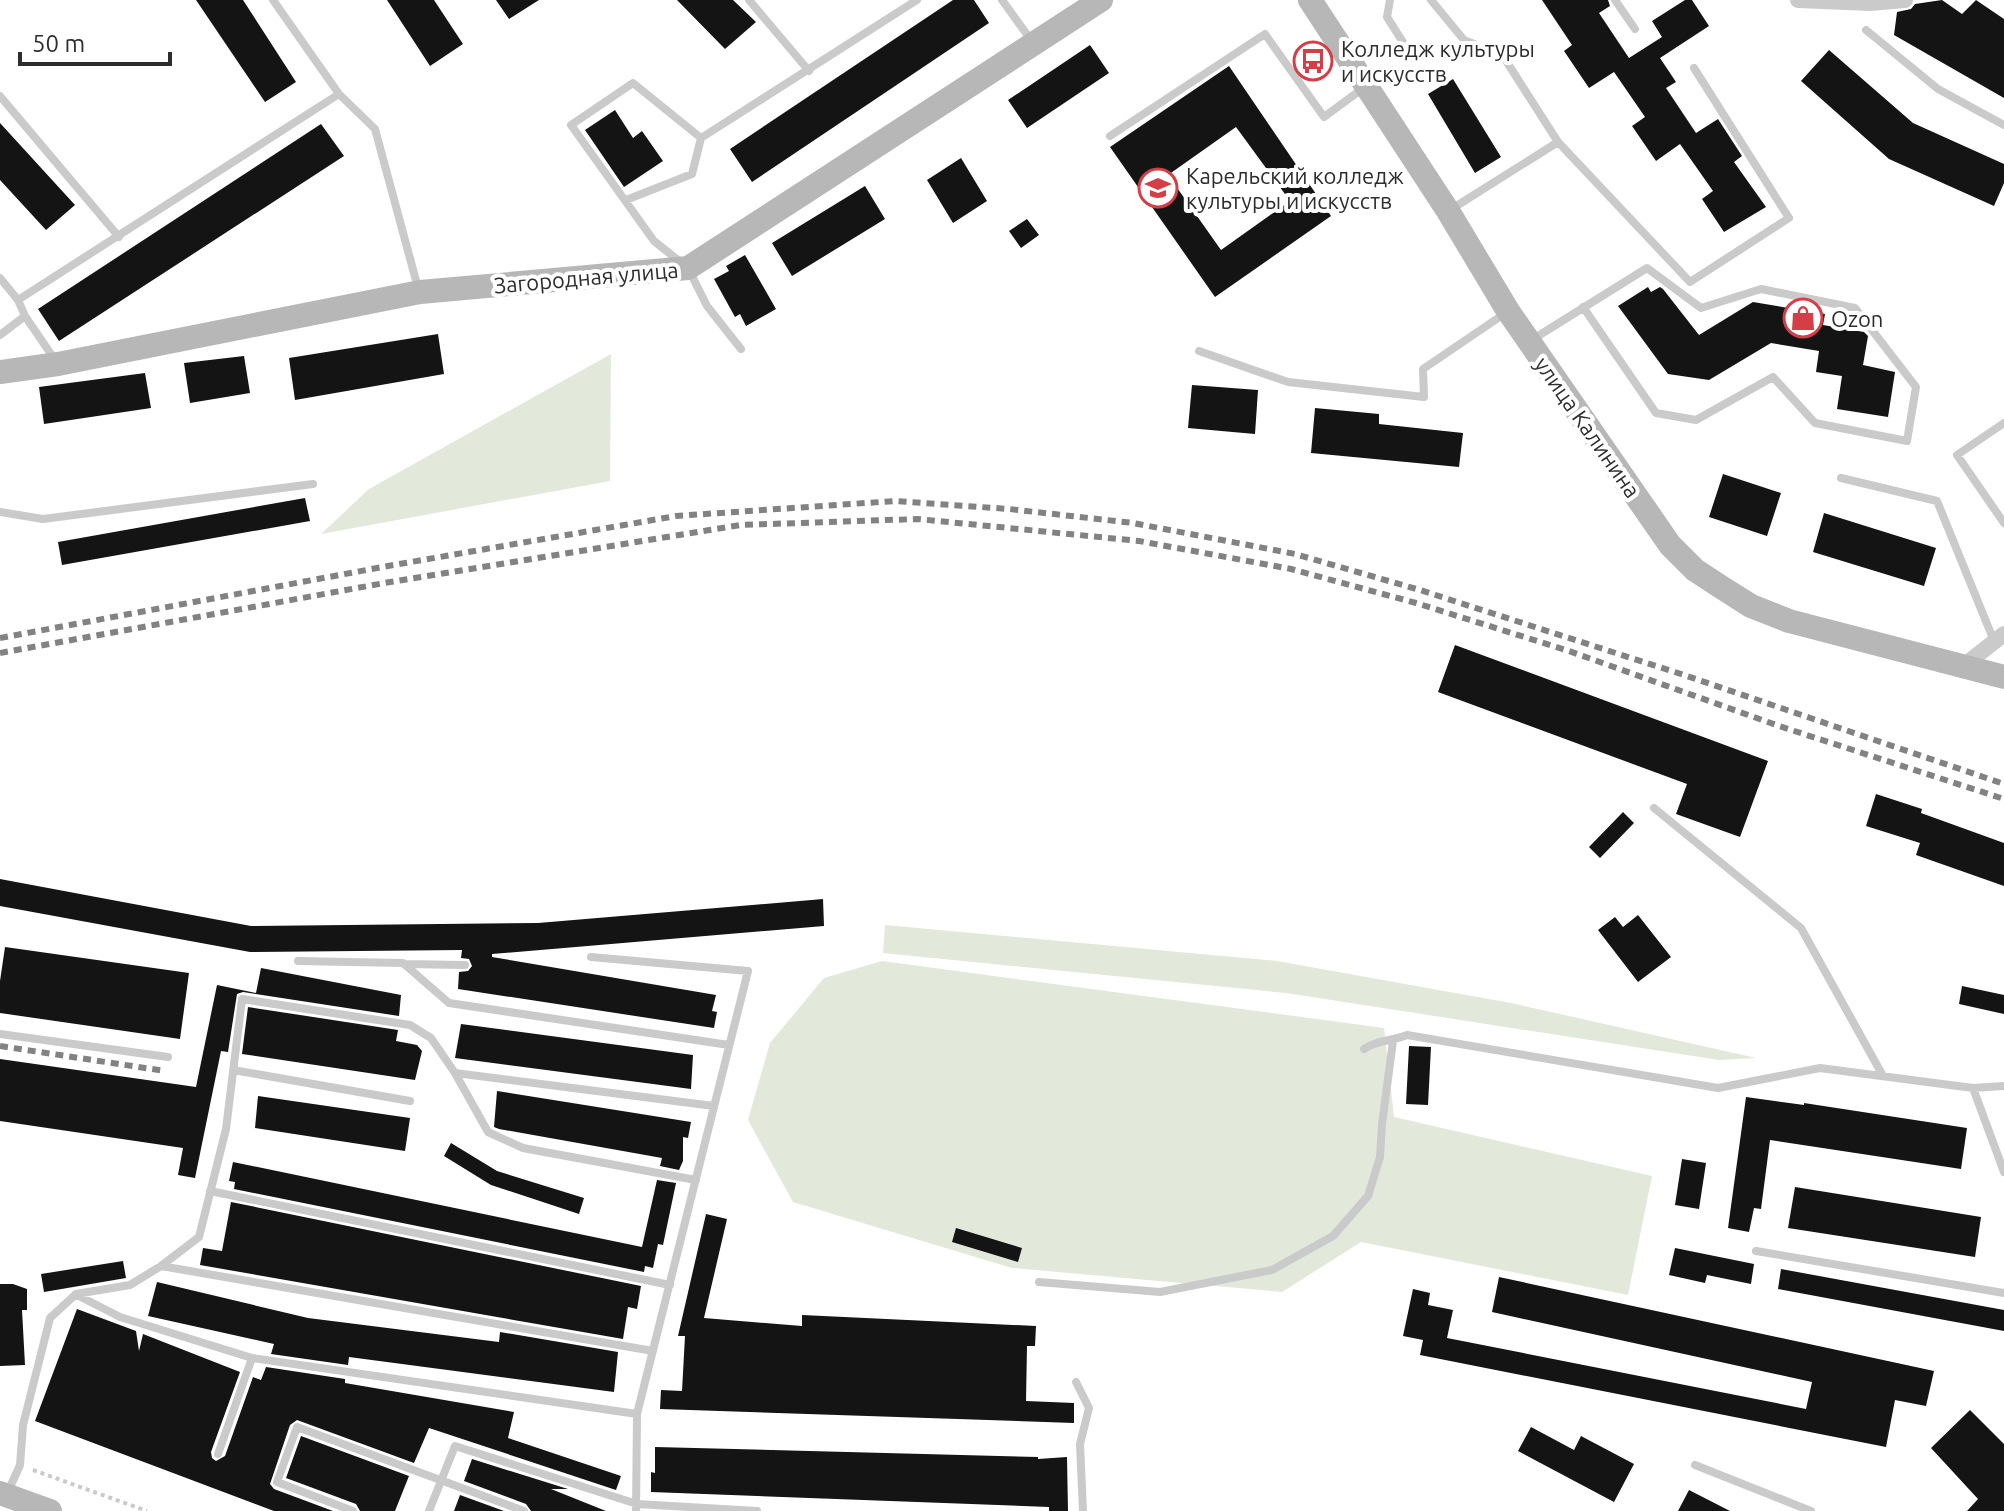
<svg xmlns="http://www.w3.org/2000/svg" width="2004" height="1511" viewBox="0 0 2004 1511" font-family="Ubuntu,sans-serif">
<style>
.green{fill:#e2e9db}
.building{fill:#141414;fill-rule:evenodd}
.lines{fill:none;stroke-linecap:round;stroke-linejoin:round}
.path{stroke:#cacaca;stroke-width:4;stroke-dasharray:4 4;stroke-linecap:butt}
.lane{stroke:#cacaca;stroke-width:8}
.street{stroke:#cacaca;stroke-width:16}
.secondary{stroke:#b7b7b7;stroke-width:24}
.rail{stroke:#828282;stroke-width:6;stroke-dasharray:8 6;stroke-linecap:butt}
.labels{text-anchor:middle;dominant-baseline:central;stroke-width:8;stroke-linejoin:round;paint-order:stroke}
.poi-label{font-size:22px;fill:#2d2d2d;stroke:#fff;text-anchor:start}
.street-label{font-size:22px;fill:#2d2d2d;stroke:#fff}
</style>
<rect width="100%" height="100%" fill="#fff"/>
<path class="green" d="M 611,354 L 610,481 L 321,534 L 369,489 Z
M 885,925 L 1277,961 L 1511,1003 L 1756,1058 L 1719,1060 L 1286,993 L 883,953 Z
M 882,961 L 1384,1028 L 1394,1117 L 1652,1176 L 1628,1295 L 1361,1242 L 1282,1292 L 1012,1268 L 793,1202 L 748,1120 L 770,1043 L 824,978 Z"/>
<path class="building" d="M 196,0 L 243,0 L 296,82 L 265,102 Z
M 387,0 L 434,0 L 463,44 L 430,66 Z
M 496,0 L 539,0 L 509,19 Z
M 677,0 L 733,0 L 756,22 L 725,49 Z
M 953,0 L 974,0 L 989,23 L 752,182 L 730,149 Z
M 1542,0 L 1608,0 L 1610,6 L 1599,13 L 1629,58 L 1662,37 L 1652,21 L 1685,0 L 1692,0 L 1709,26 L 1660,58 L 1676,82 L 1666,88 L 1696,133 L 1718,119 L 1742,156 L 1734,162 L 1766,207 L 1724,232 L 1702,199 L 1713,191 L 1680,144 L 1656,161 L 1632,126 L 1645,117 L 1614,72 L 1589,88 L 1564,51 L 1572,45 Z
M 1942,0 L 1962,14 L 1976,0 L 2004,19 L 2004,98 L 1894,35 L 1897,12 L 1911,9 L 1915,4 Z
M 1090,45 L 1109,73 L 1027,128 L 1008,100 Z
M 1829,50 L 1913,123 L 2004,164 L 2004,183 L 1994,206 L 1889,159 L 1801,81 Z
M 1229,66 L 1331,216 L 1215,297 L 1110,147 ZM 1236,127 L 1290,201 L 1221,250 L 1168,175 Z
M 1453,79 L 1501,157 L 1475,173 L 1428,94 Z
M 615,110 L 633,138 L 642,131 L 663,161 L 624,187 L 585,130 Z
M 0,123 L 75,205 L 46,230 L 0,180 Z
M 321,124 L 344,156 L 59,341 L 38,309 Z
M 961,158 L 987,201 L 953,223 L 927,180 Z
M 865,186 L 885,219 L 792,276 L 772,243 Z
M 1027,219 L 1039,235 L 1021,248 L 1009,231 Z
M 745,255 L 776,309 L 746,326 L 740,314 L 735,317 L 714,279 L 729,271 L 726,266 Z
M 1648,287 L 1651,292 L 1660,287 L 1663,289 L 1699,335 L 1753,302 L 1825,314 L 1823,325 L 1864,332 L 1868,336 L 1863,365 L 1895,372 L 1888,417 L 1837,409 L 1842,376 L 1816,372 L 1819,351 L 1771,343 L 1709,380 L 1668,374 L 1618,306 Z
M 438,334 L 444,374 L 295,400 L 289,358 Z
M 244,356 L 250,393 L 190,403 L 184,363 Z
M 145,373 L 151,408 L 44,424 L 39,387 Z
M 1192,385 L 1258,390 L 1255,434 L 1188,428 Z
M 1315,408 L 1379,414 L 1379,424 L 1463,433 L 1459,467 L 1311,453 Z
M 1723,474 L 1781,493 L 1767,536 L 1709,517 Z
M 305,498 L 310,521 L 62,565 L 58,542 Z
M 1824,513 L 1936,548 L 1924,586 L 1813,552 Z
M 1455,645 L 1768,761 L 1740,837 L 1676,814 L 1687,784 L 1438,692 Z
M 1876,794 L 1922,809 L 1921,813 L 2004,843 L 2004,886 L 1916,855 L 1920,843 L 1866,826 Z
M 1623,812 L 1634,823 L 1600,858 L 1589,847 Z
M 0,879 L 251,926 L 538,923 L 823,899 L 824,926 L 492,954 L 492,957 L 716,995 L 712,1011 L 717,1012 L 714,1028 L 458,989 L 459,972 L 468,971 L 472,966 L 469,959 L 461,958 L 462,950 L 250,952 L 0,906 Z
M 1638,915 L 1671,957 L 1638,982 L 1598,930 L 1615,917 L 1623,927 Z
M 5,947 L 189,973 L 180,1039 L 0,1013 L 0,981 Z
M 261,968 L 401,995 L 399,1016 L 243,992 L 237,994 L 228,1052 L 221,1051 L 195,1178 L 178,1175 L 183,1148 L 0,1121 L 0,1059 L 196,1087 L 217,985 L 256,993 Z
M 1962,986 L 2004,995 L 2004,1014 L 1959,1004 Z
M 248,1007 L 398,1030 L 396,1041 L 417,1045 L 422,1051 L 415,1080 L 242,1054 Z
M 461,1024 L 693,1055 L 691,1089 L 455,1058 Z
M 1409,1046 L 1431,1047 L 1428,1105 L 1406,1104 Z
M 497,1091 L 691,1122 L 688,1138 L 683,1137 L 683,1161 L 679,1170 L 660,1166 L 662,1158 L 499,1129 L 494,1127 Z
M 258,1096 L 410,1118 L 405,1151 L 255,1128 Z
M 1746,1097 L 1804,1105 L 1804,1103 L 1967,1128 L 1961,1169 L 1770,1140 L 1761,1209 L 1754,1208 L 1749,1232 L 1728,1228 Z
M 451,1143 L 497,1171 L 584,1198 L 579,1214 L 491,1185 L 444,1156 Z
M 1682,1159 L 1706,1163 L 1699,1209 L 1675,1205 Z
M 233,1162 L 642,1247 L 657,1180 L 676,1183 L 663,1245 L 658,1244 L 653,1268 L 645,1266 L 644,1272 L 234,1189 L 235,1182 L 229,1181 Z
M 1795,1187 L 1981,1217 L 1975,1257 L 1788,1228 Z
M 231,1202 L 641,1286 L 637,1309 L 628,1307 L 623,1339 L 200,1265 L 203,1248 L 222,1251 Z
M 706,1214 L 727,1219 L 704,1318 L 802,1326 L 802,1315 L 1036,1326 L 1035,1346 L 1027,1346 L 1026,1401 L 1074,1403 L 1074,1423 L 660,1409 L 661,1390 L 682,1391 L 685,1336 L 678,1336 Z
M 956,1228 L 1022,1248 L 1018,1262 L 952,1242 Z
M 1675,1248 L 1754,1264 L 1751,1284 L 1707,1275 L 1705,1283 L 1669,1275 Z
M 123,1261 L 126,1278 L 44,1292 L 41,1274 Z
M 1781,1269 L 2004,1310 L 2004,1331 L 1778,1289 Z
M 1499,1277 L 1934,1371 L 1926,1406 L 1895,1400 L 1886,1447 L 1420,1355 L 1423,1340 L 1403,1336 L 1413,1289 L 1430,1293 L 1428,1305 L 1453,1310 L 1447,1338 L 1806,1409 L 1812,1382 L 1492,1312 Z
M 157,1282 L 308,1318 L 499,1342 L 500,1332 L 618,1352 L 614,1392 L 349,1357 L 348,1365 L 271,1354 L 274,1344 L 148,1316 Z
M 0,1284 L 13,1284 L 27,1289 L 27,1310 L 22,1310 L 25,1365 L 0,1366 Z
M 77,1309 L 136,1331 L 139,1351 L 143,1334 L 240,1372 L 211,1452 L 212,1458 L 216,1461 L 225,1456 L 253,1377 L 261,1380 L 266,1367 L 345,1379 L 345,1383 L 514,1412 L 508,1438 L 621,1476 L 616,1490 L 429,1428 L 414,1463 L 297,1420 L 290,1425 L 270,1484 L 274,1489 L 333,1511 L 274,1511 L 35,1421 Z
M 1970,1410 L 2004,1444 L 2004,1511 L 1967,1511 L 1978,1499 L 1931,1448 Z
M 1531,1427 L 1574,1450 L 1581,1436 L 1634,1464 L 1614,1502 L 1518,1451 Z
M 301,1436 L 409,1476 L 395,1511 L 360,1511 L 356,1504 L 286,1478 Z
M 655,1447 L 1038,1457 L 1038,1459 L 1067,1457 L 1068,1511 L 1049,1511 L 1049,1507 L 651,1492 L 651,1472 L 655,1473 Z
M 472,1459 L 568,1489 L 551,1489 L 606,1511 L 531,1511 L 526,1504 L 464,1481 Z
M 1689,1490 L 1730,1511 L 1678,1511 Z
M 460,1495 L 504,1511 L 454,1511 Z"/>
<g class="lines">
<path class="path" d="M 33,1470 L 147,1511"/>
<path class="lane" d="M 749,0 L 809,71
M 1002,0 L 1031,40
M 1390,0 L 1387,17 L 1413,58
M 1431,0 L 1464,40 L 1503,56 L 1558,142 L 1690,282 L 1789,218 L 1694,68
M 1615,0 L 1635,29
M 1866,30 L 1938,89 L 2004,125
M 339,94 L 375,129 L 418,288
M 0,96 L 119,237
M 1110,136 L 1265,34 L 1324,117 L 1362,89
M 701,138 L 633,83 L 571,125 L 654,241 L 688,268 L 707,306 L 741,349
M 626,200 L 692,174 L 701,138 L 917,0
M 1450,210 L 1558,142
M 0,278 L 18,300 L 339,94 L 273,0
M 18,300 L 25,316 L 55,360
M 0,335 L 25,316
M 1530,341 L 1647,268 L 1701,308 L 1761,289 L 1855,308 L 1916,387 L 1907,441 L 1815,423 L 1773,377 L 1696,420 L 1656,413 L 1583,307
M 1199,351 L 1288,382 L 1424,397 L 1423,369 L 1504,314
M 2004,423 L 1957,455 L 2004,523
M 1841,478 L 1937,501 L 1994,641
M 0,512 L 43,519 L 313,484
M 1654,808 L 1801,928 L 1883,1076
M 591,957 L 748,971 L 637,1414 L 636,1511
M 298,961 L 403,963 L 449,1003 L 729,1045
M 404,964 L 465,965
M 0,1034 L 168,1057
M 1364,1049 C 1376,1040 1393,1041 1407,1035 L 1718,1088 L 1820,1068 L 1973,1088 L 2004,1086
M 233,1070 L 410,1101
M 455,1073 L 488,1132 L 523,1148 L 696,1180
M 1973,1088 L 2004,1172
M 210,1191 L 670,1285
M 1756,1251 L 2004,1293
M 161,1266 L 653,1351
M 1039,1282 L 1160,1292 L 1272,1270 L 1333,1236 L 1368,1196 L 1380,1157 L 1382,1124 L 1393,1041
M 77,1295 L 120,1317 L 252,1358 L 218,1454
M 252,1358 L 637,1414
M 1076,1382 L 1089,1408 L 1080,1444 L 1083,1511
M 1695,1465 L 1811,1511
M 7,1494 L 20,1465 L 23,1425 L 50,1318 L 76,1294 L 130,1285 L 161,1266 L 199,1237 L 226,1129 L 242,999 L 410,1025 L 431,1038 L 455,1073 L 714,1106
M 353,1511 L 277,1482 L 297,1427 L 524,1511
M 429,1511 L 455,1446 L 637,1504 L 757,1511"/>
<path class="street" d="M 1798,0 L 1870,3 L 1905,0
M 1962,667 L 2004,634"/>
<path class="secondary" d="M 1310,0 L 1448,211 L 1508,311 L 1670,545 L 1695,570 L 1721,587 L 1751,606 L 1789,621 L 2004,677
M 0,372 L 58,364 L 420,292 L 688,268 L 1101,0
M 0,1493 L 50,1511"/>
<path class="rail" d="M 0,638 L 388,566 L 676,516 L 895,501 L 1009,509 L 1133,523 L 1295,554 L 1420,590 L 1687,676 L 2004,784
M 0,653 L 390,582 L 740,525 L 918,519 L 1139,541 L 1291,569 L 1416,603 L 1569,651 L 1779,726 L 2004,799
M 0,1046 L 165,1071"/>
</g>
<defs>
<g id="bus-ring" transform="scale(2)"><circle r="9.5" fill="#fff" stroke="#d43e46" stroke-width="1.5"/><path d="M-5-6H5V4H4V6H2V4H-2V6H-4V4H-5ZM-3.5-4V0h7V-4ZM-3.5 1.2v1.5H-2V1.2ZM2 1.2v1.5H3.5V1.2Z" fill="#d43e46"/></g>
<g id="university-ring" transform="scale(2)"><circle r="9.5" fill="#fff" stroke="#d43e46" stroke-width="1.5"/><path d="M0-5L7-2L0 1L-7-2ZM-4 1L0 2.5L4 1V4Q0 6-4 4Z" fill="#d43e46"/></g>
<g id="shop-ring" transform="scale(2)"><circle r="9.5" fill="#fff" stroke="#d43e46" stroke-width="1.5"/><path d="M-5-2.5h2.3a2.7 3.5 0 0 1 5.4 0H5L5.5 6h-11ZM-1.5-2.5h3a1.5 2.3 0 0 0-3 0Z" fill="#d43e46"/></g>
</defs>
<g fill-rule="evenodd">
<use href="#bus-ring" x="1313" y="61"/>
<use href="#university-ring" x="1158" y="188"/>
<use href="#shop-ring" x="1803" y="318"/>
</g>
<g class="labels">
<g class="poi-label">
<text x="1341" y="48">Колледж культуры<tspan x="1341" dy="25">и искусств</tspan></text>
<text x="1186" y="175">Карельский колледж<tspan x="1186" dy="25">культуры и искусств</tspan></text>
<text x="1831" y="318">Ozon</text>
</g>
<g class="street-label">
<text transform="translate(586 277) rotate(-5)">Загородная улица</text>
<text transform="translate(1588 427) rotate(55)">улица Калинина</text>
</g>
</g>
<path d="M20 52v12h150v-12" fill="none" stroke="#2d2d2d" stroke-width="4"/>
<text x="32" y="52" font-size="24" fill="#2d2d2d" stroke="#ffffff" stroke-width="6" paint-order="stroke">50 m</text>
</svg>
